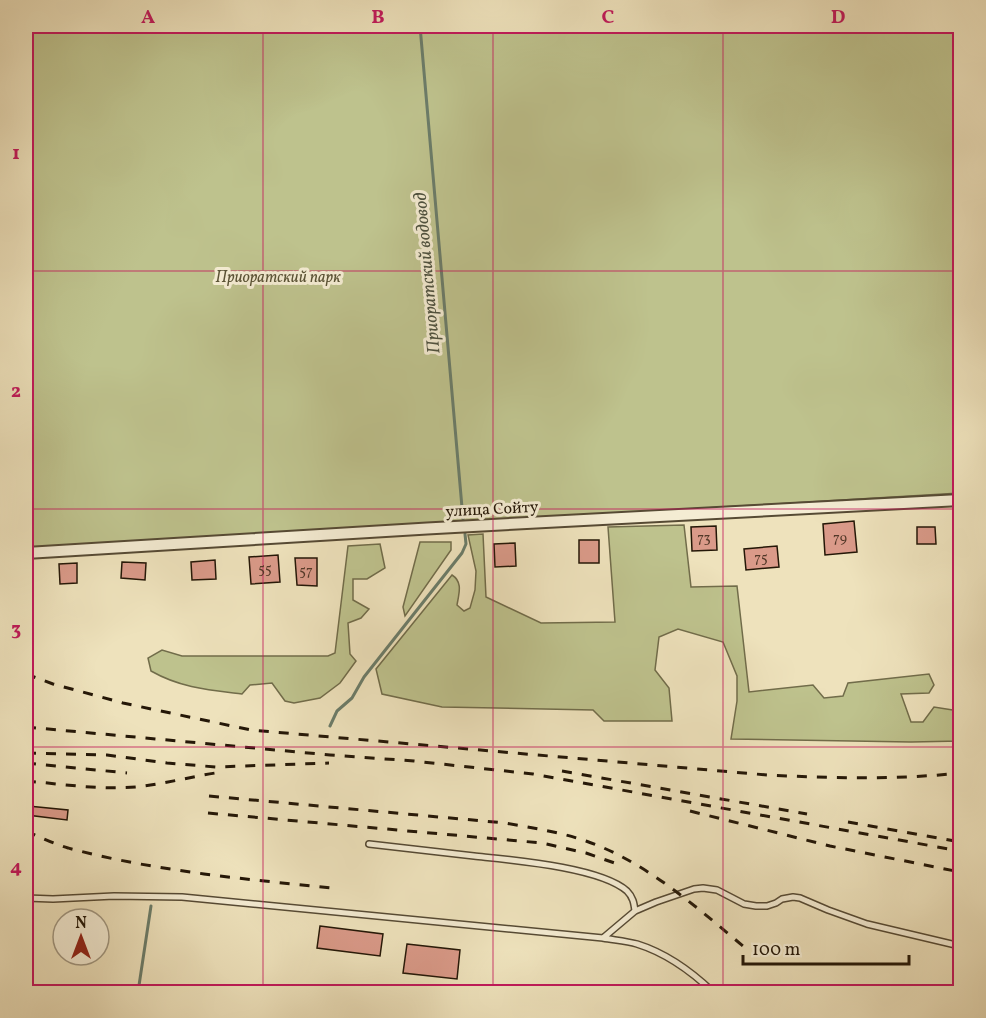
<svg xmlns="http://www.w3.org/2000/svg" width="986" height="1018" viewBox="0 0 986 1018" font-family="Vollkorn,serif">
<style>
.green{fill:#bec28d;stroke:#716c4a;stroke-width:1.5}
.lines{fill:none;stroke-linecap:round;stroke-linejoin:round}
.stream{stroke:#6b7c69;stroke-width:3}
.building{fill:#da9a89;stroke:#241707;stroke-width:1.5}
.lane-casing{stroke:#564a34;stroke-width:8}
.street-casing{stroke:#564a34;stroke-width:14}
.lane{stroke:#f4ecd3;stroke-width:5}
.street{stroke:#f4ecd3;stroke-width:10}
.rail{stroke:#241707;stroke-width:3;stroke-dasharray:10 10;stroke-linecap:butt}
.grid{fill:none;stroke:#c2185b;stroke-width:1.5;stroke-opacity:0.55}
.labels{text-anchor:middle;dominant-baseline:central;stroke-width:6;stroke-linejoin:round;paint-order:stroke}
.number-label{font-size:14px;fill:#523828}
.park-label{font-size:16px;font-style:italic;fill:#5a5336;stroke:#f4ecd3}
.street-label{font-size:16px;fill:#241707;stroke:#f4ecd3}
.water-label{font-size:18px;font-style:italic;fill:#4e5240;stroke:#f4ecd3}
.neatline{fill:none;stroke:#c2185b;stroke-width:2}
.grid-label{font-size:20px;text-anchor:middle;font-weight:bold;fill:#c2185b}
</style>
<rect width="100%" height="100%" fill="#eee2bc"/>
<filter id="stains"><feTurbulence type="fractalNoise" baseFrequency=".00333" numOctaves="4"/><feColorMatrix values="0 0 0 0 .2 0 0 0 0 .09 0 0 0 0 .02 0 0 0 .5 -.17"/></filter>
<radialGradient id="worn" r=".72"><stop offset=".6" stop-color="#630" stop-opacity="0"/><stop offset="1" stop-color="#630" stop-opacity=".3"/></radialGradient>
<path class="green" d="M 26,26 L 960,26 L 960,493 L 26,548 Z
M 684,525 L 691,587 L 737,586 L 749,692 L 813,685 L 824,698 L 843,696 L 848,683 L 929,674 L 934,685 L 929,693 L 901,694 L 911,722 L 923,722 L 934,707 L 959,711 L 960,712 L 960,741 L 911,742 L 731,739 L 737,701 L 737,676 L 723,642 L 678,629 L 659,637 L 655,670 L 669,688 L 672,721 L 604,721 L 593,710 L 442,707 L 382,694 L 376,669 L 452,575 C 463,582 459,593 457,605 L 464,611 L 470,608 L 475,590 L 476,571 L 468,535 L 483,534 L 486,597 L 541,623 L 615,622 L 608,527 Z
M 420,542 L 451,542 L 451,550 L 405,616 L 403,607 Z
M 380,544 L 385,568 L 367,579 L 353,579 L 353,600 L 369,609 L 361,618 L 348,623 L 350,654 L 356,661 L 340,683 L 320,698 L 294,703 L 285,701 L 272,683 L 250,685 L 242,694 C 209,690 181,688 151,671 L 148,658 L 162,650 L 182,656 L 328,656 L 335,653 L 348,546 Z"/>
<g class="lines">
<path class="stream" d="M 420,26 L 463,519
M 330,726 L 337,711 L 352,698 L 364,677 L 462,553 L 466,544 L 465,534
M 138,992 L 151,906"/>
</g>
<path class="building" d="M 854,521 L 857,552 L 825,555 L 823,524 Z
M 716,526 L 717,550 L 692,551 L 691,527 Z
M 917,527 L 935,527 L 936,544 L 917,544 Z
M 579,540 L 599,540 L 599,563 L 579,563 Z
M 515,543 L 516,566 L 495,567 L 494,544 Z
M 777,546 L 779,567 L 746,570 L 744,549 Z
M 278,555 L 280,582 L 251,584 L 249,557 Z
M 295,558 L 317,558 L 317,586 L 297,585 Z
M 215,560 L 216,579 L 192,580 L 191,562 Z
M 122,562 L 146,563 L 145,580 L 121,578 Z
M 77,563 L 77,583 L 60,584 L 59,564 Z
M 28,806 L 68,810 L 67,820 L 27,815 Z
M 320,926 L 383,934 L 380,956 L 317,948 Z
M 407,944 L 460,950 L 457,979 L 403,973 Z"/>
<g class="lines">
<g class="lane-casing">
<path id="lane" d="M 369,844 C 404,848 439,852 474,856 C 511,860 600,867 627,891 C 633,897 634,903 635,911
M 26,898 L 53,899 L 114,896 L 182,897 L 603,938 C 614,940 626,941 637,944 C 666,953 691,971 713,992
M 603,938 L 635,911 L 656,902 L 694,889 L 703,888 L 717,890 L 744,904 L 756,906 L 767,906 L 776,903 L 782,899 L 793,897 L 800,898 L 828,910 L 867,924 L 960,946"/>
</g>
<g class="street-casing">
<path id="street" d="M 26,553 C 337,533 649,515 960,500"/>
</g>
<use href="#lane" class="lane"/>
<use href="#street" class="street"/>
<path class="rail" d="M 26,674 L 53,684 L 123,703 L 251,730 L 767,775 C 832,778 896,780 960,773
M 26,727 L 330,755 L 414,761 L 533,774 L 960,851
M 26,753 L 107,755 L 167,763 L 216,767 L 329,763
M 26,763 L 127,773
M 562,771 L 807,814
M 26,781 C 62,784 99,790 136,787 C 165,784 193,776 222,772
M 209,796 L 505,823 C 533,828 560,832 586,841 C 646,862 695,906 743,946
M 690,811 L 830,846 L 960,872
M 208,813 L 542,843 L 586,853 L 623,866
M 848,822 L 960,842
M 26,831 C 40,837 54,844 68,848 C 154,871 244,879 332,888"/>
</g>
<path class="grid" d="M 263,26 L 263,992M 493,26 L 493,992M 723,26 L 723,992M 26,271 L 960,271M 26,509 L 960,509M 26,747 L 960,747"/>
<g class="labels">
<g class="number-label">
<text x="704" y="538">73</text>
<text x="840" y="538">79</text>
<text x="761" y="558">75</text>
<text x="265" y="569">55</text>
<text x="306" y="571">57</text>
</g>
<g class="park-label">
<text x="278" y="278">Приоратский парк</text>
</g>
<g class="street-label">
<text transform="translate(492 510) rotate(-3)">улица Сойту</text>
</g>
<g class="water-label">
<text transform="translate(428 273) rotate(-95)">Приоратский водовод</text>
</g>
</g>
<rect width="986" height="1018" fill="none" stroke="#eee2bc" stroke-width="66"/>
<g transform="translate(81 937)"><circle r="28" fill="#f4ecd3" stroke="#a19781" stroke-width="1.5"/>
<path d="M0-4.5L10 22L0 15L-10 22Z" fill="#8f2418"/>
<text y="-9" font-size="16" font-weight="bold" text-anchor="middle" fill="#241707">N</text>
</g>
<path d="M743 955v9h166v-9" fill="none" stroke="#241707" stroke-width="3"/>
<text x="752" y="955" font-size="18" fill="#241707" stroke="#f4ecd3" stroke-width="4.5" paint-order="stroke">100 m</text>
<rect x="33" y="33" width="920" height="952" class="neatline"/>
<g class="grid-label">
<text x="148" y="23">A</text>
<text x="378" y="23">B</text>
<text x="608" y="23">C</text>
<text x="838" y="23">D</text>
<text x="16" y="159">1</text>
<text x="16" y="397">2</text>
<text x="16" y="635">3</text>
<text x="16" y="873">4</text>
</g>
<rect width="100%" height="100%" filter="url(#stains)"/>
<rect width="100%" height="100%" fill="url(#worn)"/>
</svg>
